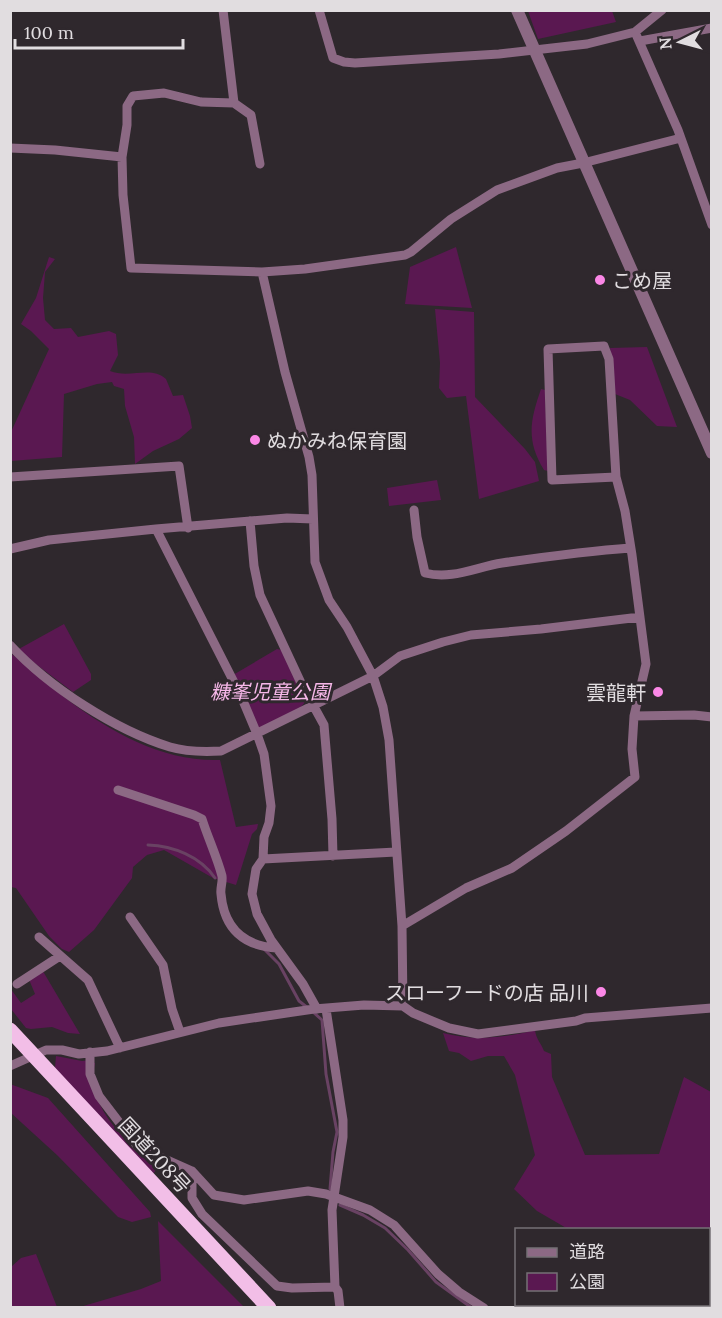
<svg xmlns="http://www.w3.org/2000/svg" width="722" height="1318" viewBox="0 0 722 1318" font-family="Lora,'Noto Sans JP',serif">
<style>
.green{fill:#5a1851}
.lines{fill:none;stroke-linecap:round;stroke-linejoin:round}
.stream{stroke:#694263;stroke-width:3}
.minor{stroke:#8c6984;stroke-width:9}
.tertiary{stroke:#8c6984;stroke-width:12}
.trunk{stroke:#f2bee7;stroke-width:15}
.poi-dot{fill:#fb87e6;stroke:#2f282d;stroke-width:2}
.labels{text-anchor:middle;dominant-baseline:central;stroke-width:6;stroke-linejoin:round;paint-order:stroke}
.poi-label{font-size:20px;fill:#e1dde0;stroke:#2f282d;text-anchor:start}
.park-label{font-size:20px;font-style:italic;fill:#f6b7e8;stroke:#2f282d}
.street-label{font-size:20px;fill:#e1dde0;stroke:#2f282d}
</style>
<rect width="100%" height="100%" fill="#2f282d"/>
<path class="green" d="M 528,11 L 612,11 L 616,22 L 538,39 Z
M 456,247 L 472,308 L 405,304 L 410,267 Z
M 49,257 L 55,259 L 45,272 L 43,298 L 45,320 L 54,329 L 71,328 L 78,337 L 109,331 L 116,334 L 118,355 L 110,371 C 130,379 151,365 166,379 L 173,396 L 183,395 L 190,416 L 192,428 L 179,439 L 153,451 L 135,464 L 134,437 L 125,406 L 124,389 L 114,386 L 112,382 L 97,384 L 64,394 L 62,457 L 11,461 L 11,432 L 49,349 L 31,331 L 21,324 L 36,298 Z
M 435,309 L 474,312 L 475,397 L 525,449 L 535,462 L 539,481 L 479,499 L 466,396 L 447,398 L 439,388 L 440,363 Z
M 647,347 L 677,427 L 657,426 L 630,400 L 615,394 L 610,348 Z
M 541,389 L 545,390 L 548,471 L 544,470 C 526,440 530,421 541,389 Z
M 437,480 L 441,500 L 389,506 L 387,488 Z
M 64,624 L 91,674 L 91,680 L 73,692 L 17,650 Z
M 277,649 L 282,650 L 306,701 L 300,708 L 259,729 L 233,675 Z
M 10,653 C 31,667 49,685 68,700 C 112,733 164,762 220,760 L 236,827 L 258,824 L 257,829 L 252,834 L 236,885 L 213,878 L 164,850 L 147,855 L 133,867 L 132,878 L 94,930 L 69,952 L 62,949 L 49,936 L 16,888 L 11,887 Z
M 40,968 L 44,973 L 80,1034 L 68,1033 L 52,1027 L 31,1029 L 26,1028 L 11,1009 L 10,988 L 21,1003 L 35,994 L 28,977 Z
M 535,1030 C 536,1039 541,1043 544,1051 L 551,1054 L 552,1077 L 585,1155 L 659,1154 L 684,1077 L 711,1092 L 711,1240 L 709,1241 L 708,1230 L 568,1229 L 537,1211 L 514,1189 L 535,1155 L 515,1075 L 504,1056 L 488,1056 L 471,1061 L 459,1053 L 449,1051 L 443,1033 C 473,1041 504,1038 535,1030 Z
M 56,1056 L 82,1061 L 92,1060 L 92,1063 L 95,1063 C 89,1089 101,1112 118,1131 C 123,1137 127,1145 133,1149 C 142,1156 153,1158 164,1161 L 151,1176 L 55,1068 Z
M 10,1084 L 48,1098 L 150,1212 L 151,1217 L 132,1222 L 118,1217 L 57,1155 L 11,1113 Z
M 158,1221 L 244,1307 L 80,1307 L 141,1289 L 161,1281 Z
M 36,1254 L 57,1307 L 11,1307 L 11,1267 L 21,1258 Z"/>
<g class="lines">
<path class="stream" d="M 148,845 C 173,846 200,856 215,878
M 264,949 L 279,964 L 299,1001 L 308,1008
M 313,1012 L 322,1020 L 326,1074 L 337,1132 L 333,1152 L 330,1189
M 340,1205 L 363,1215 L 385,1228 L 408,1250 L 436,1282 L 472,1308"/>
<path class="minor" d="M 223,10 L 234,103 L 251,115 L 260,164
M 319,10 L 333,58 L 344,62 L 355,63 L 499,54 L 587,44 L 635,32 L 662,10
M 635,32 L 678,130 L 712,225
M 640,41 L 712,28
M 10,148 L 55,150 L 122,157 L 123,195 L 131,268 L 262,272 L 305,269 L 405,255 L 411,252 L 451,219 L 497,190 L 557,168 L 583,163 L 681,138
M 122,157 L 127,125 L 127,106 L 133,96 L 164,93 L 201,102 L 234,103
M 262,272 L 285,372 L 309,457 L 312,475 L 315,562 L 329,600 L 347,627 L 373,676 L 383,707 L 389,740 L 402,926 L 403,1006
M 10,477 L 179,466 L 188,528
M 414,510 L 417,537 L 425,573 C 452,580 476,567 502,563 C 544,557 587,551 630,548
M 250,521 L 254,566 L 260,595 L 301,683 L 324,725 L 332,819 L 333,856
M 156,529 L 241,696 L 257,734 L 264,754 L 271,806 L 269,823 L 264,837 L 263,859 L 256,869 L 252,894 L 257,914 L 271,940 L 303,984 L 317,1009
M 10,549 L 49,540 L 156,529 L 287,518 L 313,519
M 10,645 C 49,687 115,730 170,747 C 187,752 204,752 221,751 L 373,676 L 400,656 L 443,642 L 471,635 L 541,629 L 640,617
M 634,716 L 694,715 L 712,717
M 118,790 L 194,815 L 202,819 C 208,838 217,857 222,876 C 223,882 220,888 221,894 C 224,929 244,946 277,948
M 263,859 L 396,852
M 130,917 L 163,965 L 172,1009 L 180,1032
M 402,926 L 466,888 L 512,868 L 566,831 L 635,777 L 632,749 L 634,716 L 646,664 L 632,555 L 625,511 L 616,477 L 609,359 L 604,346 L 548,349 L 552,480 L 616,477
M 39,937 L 88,980 L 120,1048
M 17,984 L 60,956
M 326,1009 L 343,1120 L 343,1137 L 332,1210 L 335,1287 L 338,1291 L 340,1308
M 90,1052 L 90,1074 L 99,1096 L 138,1147 L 192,1171 L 214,1195 L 244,1200 L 308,1191 L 326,1194 L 370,1210 L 394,1225 L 438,1274 L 459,1292 L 484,1308
M 10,1066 L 46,1050 L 62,1050 L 79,1054 L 107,1051 L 219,1023 L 314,1009 L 364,1005 L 403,1006 L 413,1013 L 449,1028 L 478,1034 L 576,1021 L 585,1018 L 712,1008
M 192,1171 L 192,1198 L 202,1214 L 277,1286 L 292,1288 L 335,1287"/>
<path class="tertiary" d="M 517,10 L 712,453"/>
<path class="trunk" d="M 10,1030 L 269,1308"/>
</g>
<g class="poi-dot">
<circle cx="600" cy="280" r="6"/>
<circle cx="255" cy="440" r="6"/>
<circle cx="658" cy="692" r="6"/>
<circle cx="601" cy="992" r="6"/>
</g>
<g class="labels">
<g class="poi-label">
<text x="612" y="280">こめ屋</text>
<text x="267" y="440">ぬかみね保育園</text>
<text x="646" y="692" text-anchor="end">雲龍軒</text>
<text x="589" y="992" text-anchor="end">スローフードの店 品川</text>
</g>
<g class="park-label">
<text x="270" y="691">糠峯児童公園</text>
</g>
<g class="street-label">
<text transform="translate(155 1155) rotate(47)">国道208号</text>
</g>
</g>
<rect width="722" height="1318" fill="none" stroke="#e1dde0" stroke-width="24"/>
<rect x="515" y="1228" width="195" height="78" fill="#2f282d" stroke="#767075" stroke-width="1.5"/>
<rect x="527" y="1248" width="30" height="9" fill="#8c6984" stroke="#767075" stroke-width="1.5"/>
<text x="569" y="1258" font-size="18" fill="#e1dde0">道路</text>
<rect x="527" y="1273" width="30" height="18" fill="#5a1851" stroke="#767075" stroke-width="1.5"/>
<text x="569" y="1288" font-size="18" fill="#e1dde0">公園</text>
<g transform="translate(680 42) rotate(264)" stroke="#2f282d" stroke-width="4.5" paint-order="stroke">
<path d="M0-4.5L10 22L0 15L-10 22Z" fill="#e1dde0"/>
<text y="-9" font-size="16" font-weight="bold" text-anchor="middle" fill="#e1dde0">N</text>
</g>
<path d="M15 39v9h168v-9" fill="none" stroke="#e1dde0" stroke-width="3"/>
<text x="24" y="39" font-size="18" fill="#e1dde0" stroke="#2f282d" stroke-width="4.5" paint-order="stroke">100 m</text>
</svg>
